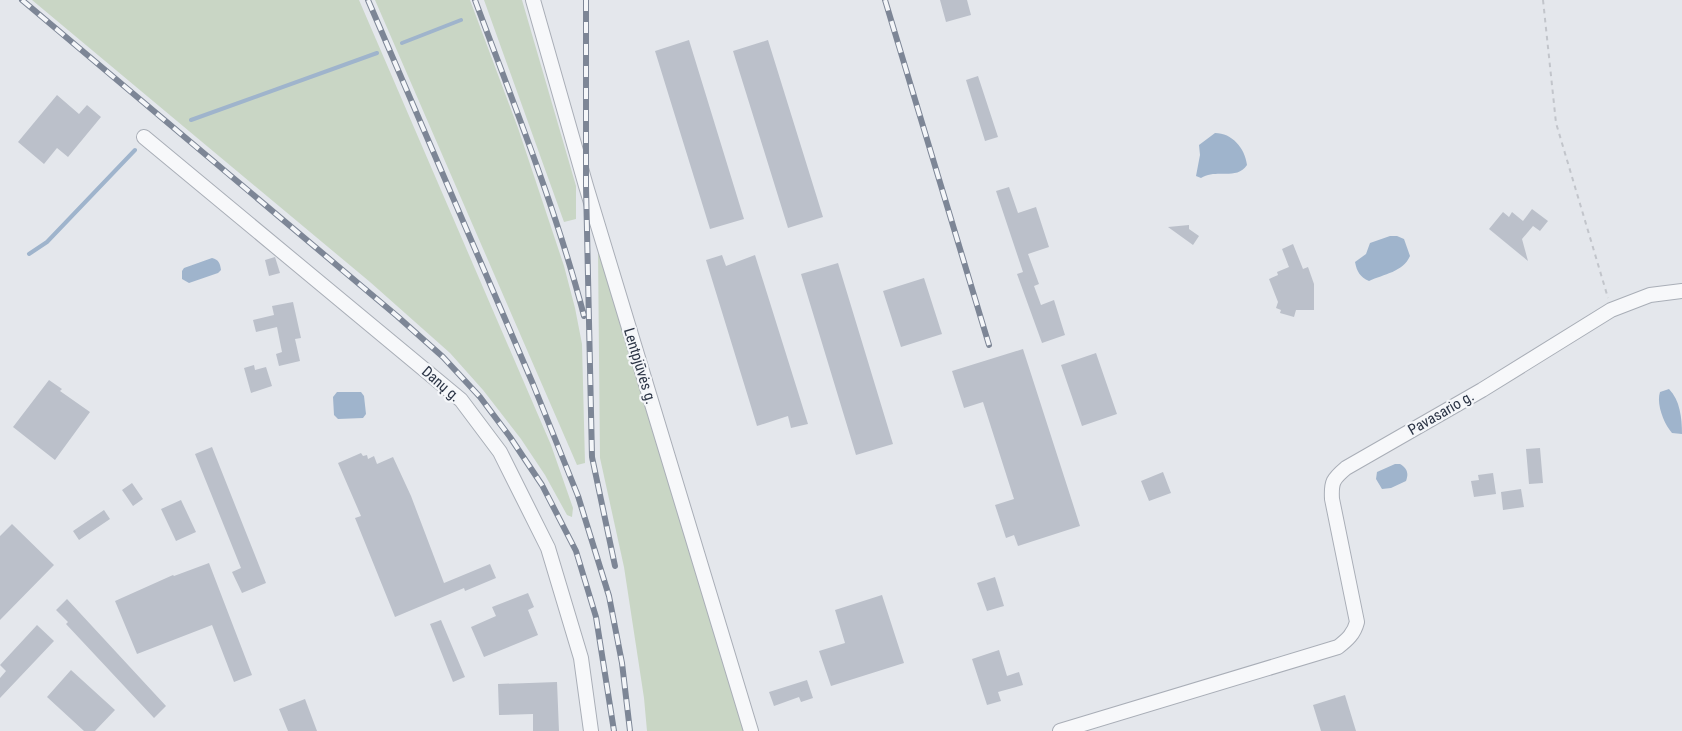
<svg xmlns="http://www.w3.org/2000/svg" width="1682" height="731" viewBox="0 0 1682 731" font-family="'Roboto Condensed',sans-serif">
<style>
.green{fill:#c9d6c5}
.water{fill:#9fb4cc}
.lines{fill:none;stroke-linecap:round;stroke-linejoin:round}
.stream{stroke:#9fb4cc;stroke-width:4}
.building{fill:#bbc0ca}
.street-casing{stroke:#a9aeb7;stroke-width:16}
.path{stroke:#c2c5cb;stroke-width:2;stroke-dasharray:4.5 4.5;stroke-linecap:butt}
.street{stroke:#f7f8fa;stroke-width:14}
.rail-casing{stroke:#7d8696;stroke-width:6}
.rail{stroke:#f4f6f9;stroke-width:4;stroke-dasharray:11;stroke-linecap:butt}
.labels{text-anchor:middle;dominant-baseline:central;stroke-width:4.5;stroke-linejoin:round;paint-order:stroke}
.street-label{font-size:15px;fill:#2b3445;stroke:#f4f6f9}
</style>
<rect width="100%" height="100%" fill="#e4e7ec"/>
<path class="green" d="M 32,0 L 359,0 L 551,445 L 573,508 L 572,517 L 567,515 L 545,475 L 521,439 L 483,390 L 450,353 L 370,282 Z
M 375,0 L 470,0 L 518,128 L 564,266 L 575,308 L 582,344 L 585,463 L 577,465 Z
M 484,0 L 522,0 L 576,186 L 576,219 L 564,222 Z
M 598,250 L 744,731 L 647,731 L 644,698 L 624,567 L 600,458 Z"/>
<path class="water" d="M 1215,133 C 1232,133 1245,148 1247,165 C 1236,181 1217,168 1201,178 L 1196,176 L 1200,155 L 1199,145 Z
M 1390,236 L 1397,236 L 1404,239 L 1410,256 C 1403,272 1384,274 1369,281 C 1360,277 1357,272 1355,262 L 1366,254 L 1370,243 Z
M 212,258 C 219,260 220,263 221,270 L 218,273 L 189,283 L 182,279 L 182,271 L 184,268 Z
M 1669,389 C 1680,400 1682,418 1682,434 L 1672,433 C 1664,424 1656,404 1660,392 Z
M 337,392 L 361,392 L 364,396 L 366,414 L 363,418 L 338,419 L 334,415 L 333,397 Z
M 1395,464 L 1400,464 C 1407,468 1409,473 1406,481 L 1391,488 L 1382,489 L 1376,479 L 1377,472 Z"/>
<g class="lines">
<path class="stream" d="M 402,43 L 461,20
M 191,120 L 377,53
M 29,254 L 47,242 L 135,150"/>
</g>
<path class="building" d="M 940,0 L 967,0 L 971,15 L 946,22 Z
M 689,40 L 744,219 L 710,229 L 655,51 Z
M 768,40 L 823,217 L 788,228 L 733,51 Z
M 978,76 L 998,137 L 985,141 L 966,80 Z
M 57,95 L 79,114 L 87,105 L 101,117 L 68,157 L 57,148 L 44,164 L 18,142 Z
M 1009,187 L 1018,213 L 1036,207 L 1049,247 L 1028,254 L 1039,284 L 1034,286 L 1041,305 L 1054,300 L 1065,335 L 1042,343 L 1017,274 L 1023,272 L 996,191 Z
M 1532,209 L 1548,221 L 1540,231 L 1533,226 L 1522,239 L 1528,261 L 1489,229 L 1503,212 L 1509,217 L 1512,212 L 1523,221 Z
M 1189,225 L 1189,229 L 1199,236 L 1193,245 L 1168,227 Z
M 1293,244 L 1303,269 L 1308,267 L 1314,284 L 1314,310 L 1296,310 L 1294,317 L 1280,313 L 1281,310 L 1276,308 L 1278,302 L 1269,279 L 1278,275 L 1277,272 L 1289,267 L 1282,249 Z
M 722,255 L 726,266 L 755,255 L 808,424 L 791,428 L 788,416 L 757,426 L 706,260 Z
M 275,257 L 280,273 L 269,276 L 265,260 Z
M 838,263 L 893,444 L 856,455 L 801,274 Z
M 924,278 L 942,334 L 901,347 L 883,291 Z
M 293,302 L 301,338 L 295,339 L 300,361 L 279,366 L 276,354 L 282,352 L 277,327 L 256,332 L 253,320 L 274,315 L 272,306 Z
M 1023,349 L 1080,526 L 1018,546 L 1014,535 L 1006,538 L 995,505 L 1014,499 L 983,402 L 964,408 L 952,371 Z
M 1096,353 L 1117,414 L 1082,426 L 1061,365 Z
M 254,365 L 255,370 L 266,367 L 272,386 L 251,393 L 244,368 Z
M 49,380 L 62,389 L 60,391 L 90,412 L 55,460 L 13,427 Z
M 212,447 L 266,583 L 242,593 L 232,572 L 241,568 L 195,454 Z
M 1540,448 L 1543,483 L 1529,484 L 1526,449 Z
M 361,453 L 363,456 L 367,455 L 368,459 L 374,456 L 377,464 L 393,457 L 411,496 L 444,583 L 490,564 L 496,578 L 465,591 L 464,588 L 395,617 L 355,518 L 361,516 L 338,463 Z
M 1163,472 L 1171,493 L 1149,501 L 1141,481 Z
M 1493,473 L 1496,494 L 1474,497 L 1471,481 L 1479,480 L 1478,475 Z
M 132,483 L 143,499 L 133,506 L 122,490 Z
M 1521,489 L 1524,507 L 1503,510 L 1501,492 Z
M 181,500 L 196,532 L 176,541 L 161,509 Z
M 104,510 L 110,519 L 79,540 L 73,531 Z
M 12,524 L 54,565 L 0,620 L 0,536 Z
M 209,563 L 252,675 L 234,682 L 212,625 L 137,654 L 115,601 L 173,575 L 174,576 Z
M 995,577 L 1004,606 L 987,611 L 977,583 Z
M 528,593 L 534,607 L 528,610 L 538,635 L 484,657 L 471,627 L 496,616 L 492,607 Z
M 882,595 L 904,663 L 831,686 L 819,651 L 845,643 L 835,610 Z
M 67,599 L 166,706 L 154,718 L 66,624 L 68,622 L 56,610 Z
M 441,620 L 465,677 L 453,682 L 430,624 Z
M 37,625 L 54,641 L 0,698 L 0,678 L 6,671 L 0,665 Z
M 999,650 L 1007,676 L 1019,672 L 1023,685 L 998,692 L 1001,701 L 987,705 L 972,659 Z
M 71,670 L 115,710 L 95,731 L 84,731 L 47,697 Z
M 807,680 L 813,698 L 801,702 L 799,697 L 774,706 L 769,692 Z
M 557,682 L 559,731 L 533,731 L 533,714 L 499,715 L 498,684 Z
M 1345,695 L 1356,731 L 1321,731 L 1313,705 Z
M 305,699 L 317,731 L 288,731 L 279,709 Z"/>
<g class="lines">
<g class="street-casing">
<path id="street" d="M 533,0 L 586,186 L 751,731
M 144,137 L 461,400 L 500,452 L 548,548 L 581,658 L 591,731
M 1060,731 L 1338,647 C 1347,640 1354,634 1357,622 L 1332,499 C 1331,482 1333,479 1346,468 L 1482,390 L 1611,310 L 1650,295 L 1682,291"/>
</g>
<path class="path" d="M 1543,0 L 1556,123 L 1608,298"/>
<use href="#street" class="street"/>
<g class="rail-casing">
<path id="rail" d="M 22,0 L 397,316 L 443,357 L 480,397 L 510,437 L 542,485 L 576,551 L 596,617 L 614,731
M 368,0 L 533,384 L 578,496 L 609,596 L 622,663 L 630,731
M 475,0 C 514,105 556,208 584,316
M 586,0 L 586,186 L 592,457 L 615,566
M 885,0 L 989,345"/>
</g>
<use href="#rail" class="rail"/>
</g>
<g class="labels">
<g class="street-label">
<text transform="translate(640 366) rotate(73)">Lentpjūvės g.</text>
<text transform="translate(441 384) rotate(41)">Danų g.</text>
<text transform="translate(1441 413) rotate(-30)">Pavasario g.</text>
</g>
</g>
</svg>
